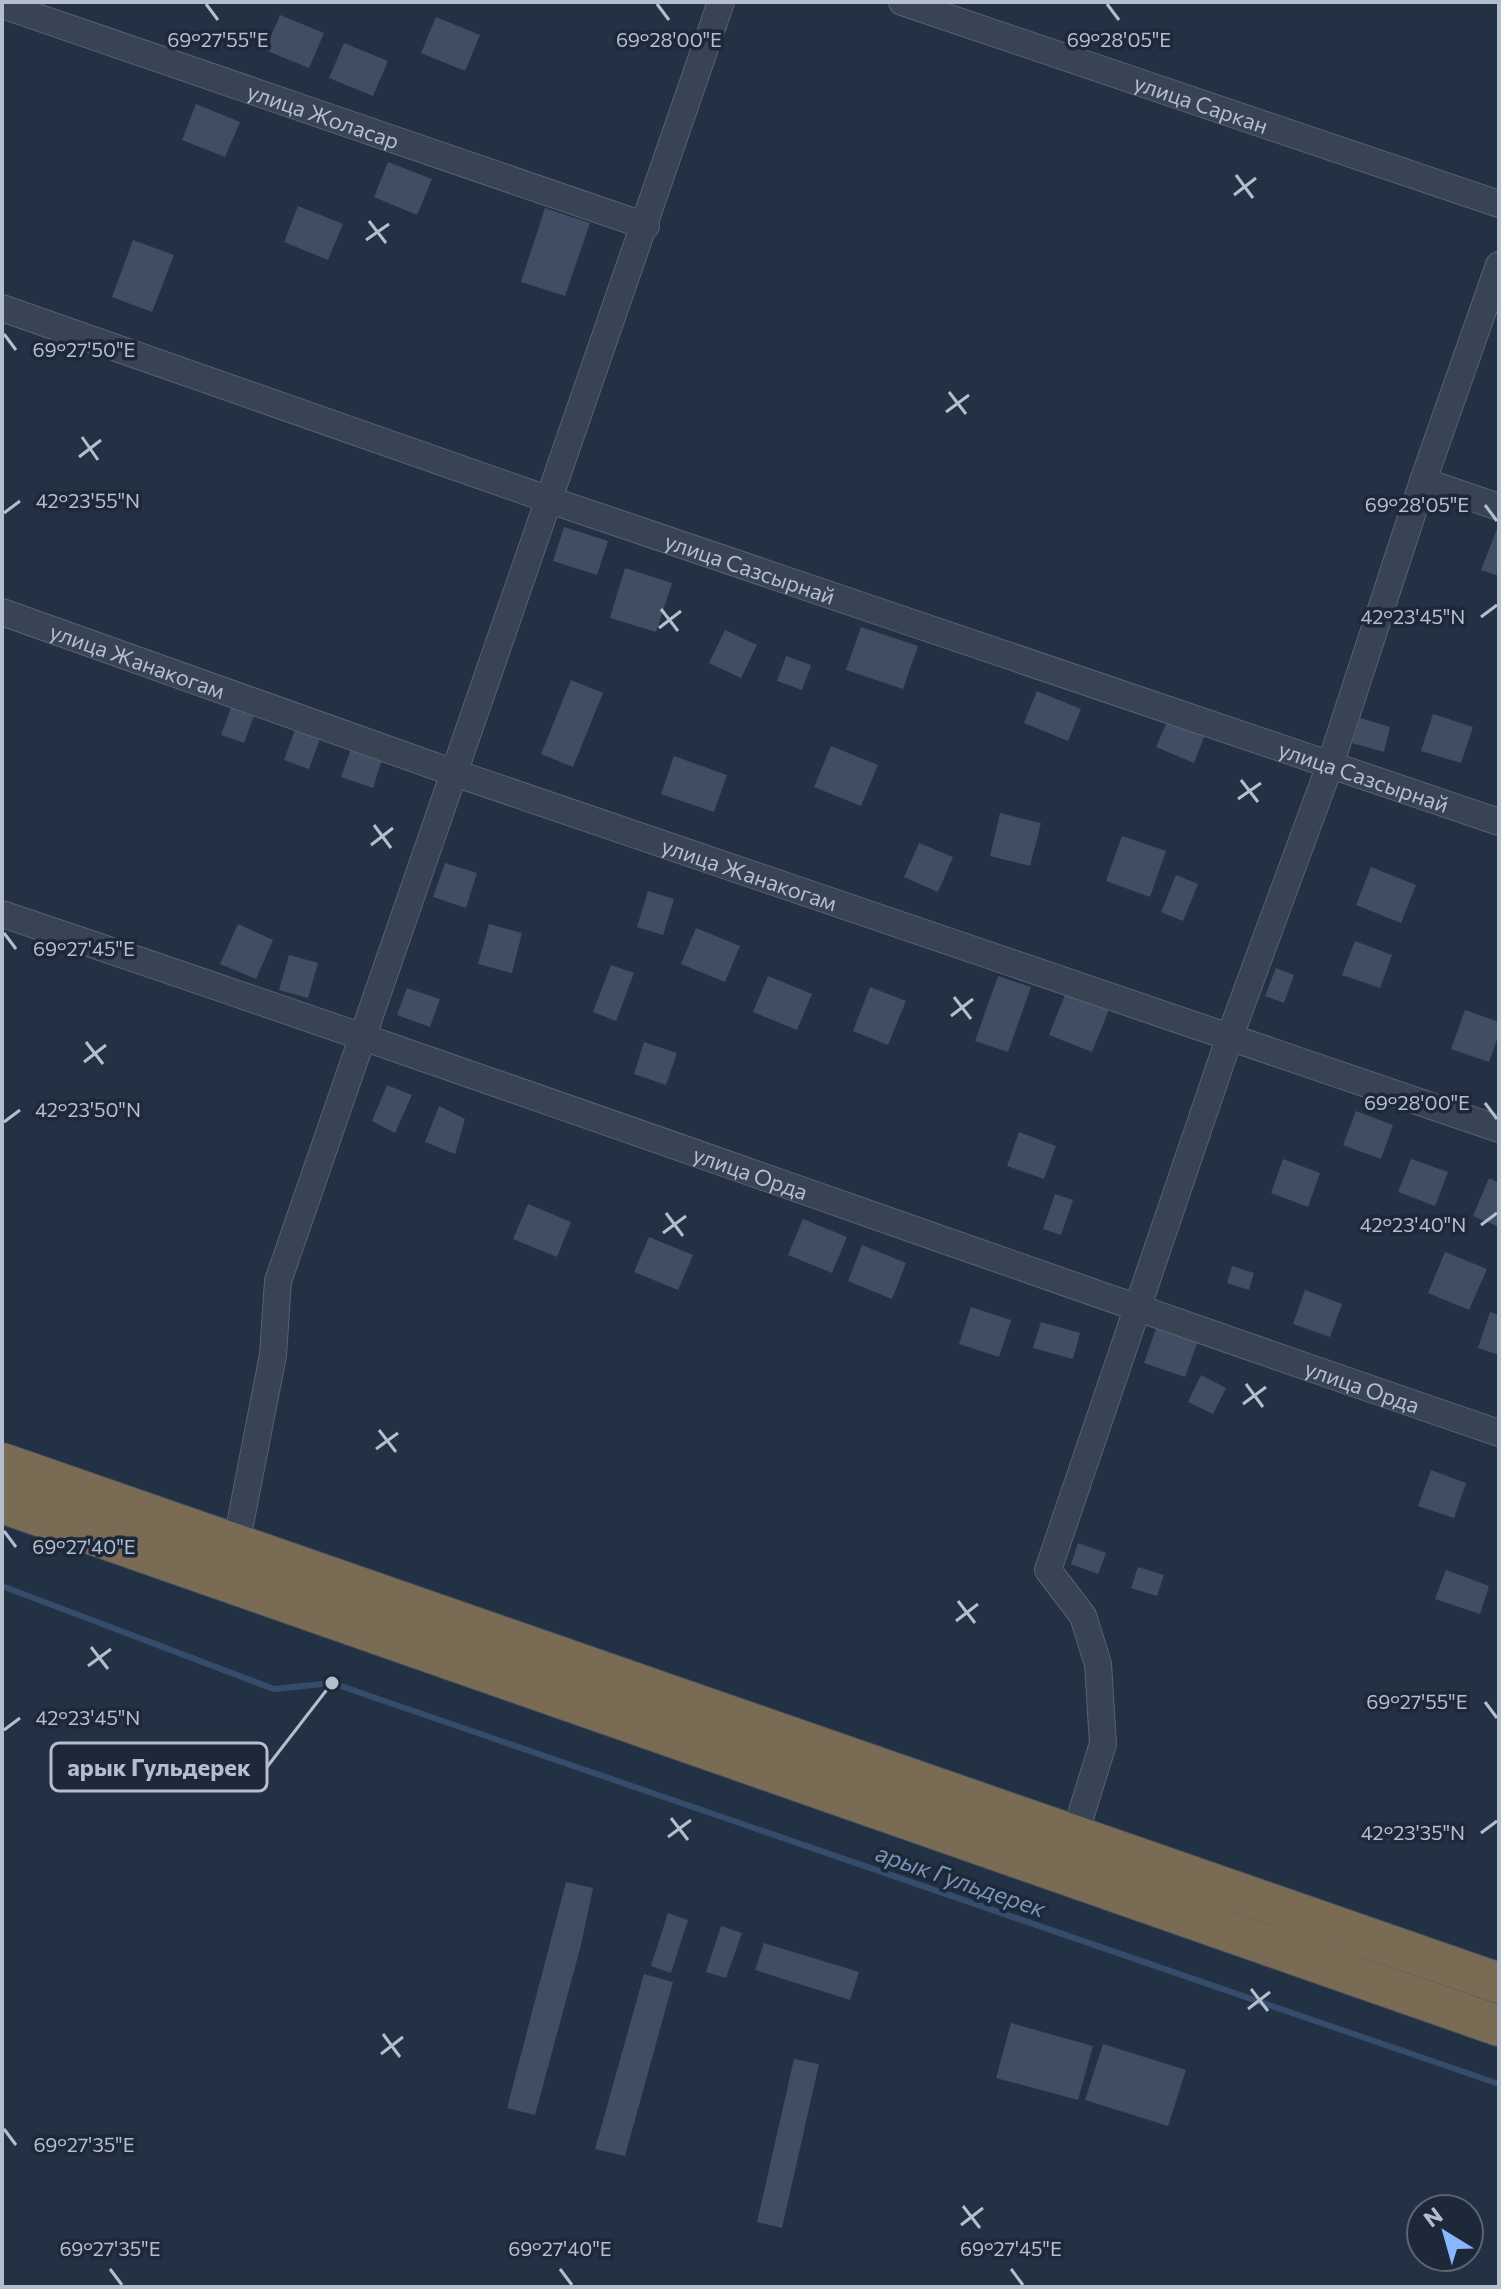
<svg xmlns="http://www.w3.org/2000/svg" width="1501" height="2289" viewBox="0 0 1501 2289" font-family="Commissioner,sans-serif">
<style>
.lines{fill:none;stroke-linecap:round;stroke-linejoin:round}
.stream{stroke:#364c6d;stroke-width:6}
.building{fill:#404e64}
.minor-casing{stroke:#566171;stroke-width:28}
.highway-casing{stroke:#434e5e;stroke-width:42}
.minor{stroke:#384353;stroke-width:26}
.highway{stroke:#7a6b54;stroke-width:40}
.ticks{fill:none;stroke:#b5becd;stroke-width:3}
.labels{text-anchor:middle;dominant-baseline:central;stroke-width:7;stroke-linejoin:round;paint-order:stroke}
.street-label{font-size:22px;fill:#b5becd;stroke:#1d2839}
.water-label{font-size:24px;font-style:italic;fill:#7a94b8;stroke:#1d2839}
.ticks-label{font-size:20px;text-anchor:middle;fill:#b5becd;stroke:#1d2839;stroke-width:7;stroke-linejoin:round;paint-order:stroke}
.leader{fill:none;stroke:#b5becd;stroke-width:3}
.callout-dot{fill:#b5becd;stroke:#1d2839;stroke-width:3}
.callout{fill:#1d2839;stroke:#b5becd;stroke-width:3}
.callout-label{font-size:24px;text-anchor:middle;font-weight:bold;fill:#b5becd}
</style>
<rect width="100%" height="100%" fill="#233144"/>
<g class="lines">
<path class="stream" d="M 2,1586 L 274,1689 L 332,1683 L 1499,2084"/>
</g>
<path class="building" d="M 280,15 L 324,33 L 309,68 L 265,50 Z
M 436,17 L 480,35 L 465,71 L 421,53 Z
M 344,43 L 388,61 L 373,96 L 329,78 Z
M 196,104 L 240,122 L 225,157 L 182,140 Z
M 388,162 L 432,179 L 417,215 L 374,197 Z
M 298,206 L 343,224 L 328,260 L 284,242 Z
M 545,208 L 590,223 L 565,296 L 521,282 Z
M 133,240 L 174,255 L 152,312 L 112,297 Z
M 1499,524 L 1499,576 L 1481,570 Z
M 564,527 L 608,541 L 597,575 L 553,561 Z
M 625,568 L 672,583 L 656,632 L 610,618 Z
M 861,627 L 918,646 L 903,689 L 846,670 Z
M 725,630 L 757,645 L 741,678 L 709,663 Z
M 786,656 L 811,665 L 802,690 L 777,681 Z
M 571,680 L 603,693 L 573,767 L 541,754 Z
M 1037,691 L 1081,709 L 1068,741 L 1024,723 Z
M 233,702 L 256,710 L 244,743 L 221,735 Z
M 1433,714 L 1473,727 L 1461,763 L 1421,751 Z
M 1169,717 L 1206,732 L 1194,763 L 1156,747 Z
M 1360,718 L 1390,727 L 1384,752 L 1352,743 Z
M 297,724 L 322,733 L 309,769 L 284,760 Z
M 352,746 L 383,756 L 373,788 L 341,777 Z
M 831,746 L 878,765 L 861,806 L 814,787 Z
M 674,756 L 727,775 L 714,812 L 661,794 Z
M 1000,813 L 1041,823 L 1030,866 L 990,856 Z
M 1122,836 L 1166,851 L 1150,897 L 1106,881 Z
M 919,843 L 953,857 L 938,892 L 904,877 Z
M 445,863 L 477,873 L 466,908 L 433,897 Z
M 1371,867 L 1416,885 L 1401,923 L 1356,905 Z
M 1176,875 L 1198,884 L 1183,921 L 1161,912 Z
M 648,891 L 674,899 L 663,935 L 637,927 Z
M 238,924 L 273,940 L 256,979 L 220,964 Z
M 489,924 L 522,933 L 512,973 L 478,964 Z
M 696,928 L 740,946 L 725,982 L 681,964 Z
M 1355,941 L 1392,955 L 1380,988 L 1342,975 Z
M 289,955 L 318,963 L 308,998 L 279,990 Z
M 611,965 L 634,973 L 616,1021 L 593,1012 Z
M 1276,968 L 1294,975 L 1284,1003 L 1265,996 Z
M 768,976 L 812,994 L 797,1030 L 753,1012 Z
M 998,976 L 1031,987 L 1008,1052 L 975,1041 Z
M 870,987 L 906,1001 L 888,1045 L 853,1031 Z
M 407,988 L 440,999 L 430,1027 L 397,1015 Z
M 1067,990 L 1110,1007 L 1092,1052 L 1049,1035 Z
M 1465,1010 L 1499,1022 L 1499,1034 L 1489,1062 L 1451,1049 Z
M 644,1042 L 677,1053 L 666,1085 L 634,1074 Z
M 387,1085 L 412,1095 L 395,1133 L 372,1121 Z
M 439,1106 L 465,1119 L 455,1154 L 425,1142 Z
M 1356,1111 L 1393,1125 L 1381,1159 L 1343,1145 Z
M 1019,1132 L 1056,1146 L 1044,1179 L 1007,1166 Z
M 1283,1159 L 1320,1173 L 1308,1207 L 1271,1193 Z
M 1411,1159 L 1448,1172 L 1435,1206 L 1398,1192 Z
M 1489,1178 L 1499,1183 L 1499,1227 L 1473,1216 Z
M 1055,1194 L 1073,1200 L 1061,1235 L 1043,1229 Z
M 528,1204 L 571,1222 L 557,1257 L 513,1239 Z
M 803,1219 L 847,1237 L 832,1273 L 788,1255 Z
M 649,1237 L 693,1255 L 678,1290 L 634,1272 Z
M 862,1245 L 906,1263 L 892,1299 L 848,1281 Z
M 1445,1252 L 1487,1269 L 1469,1310 L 1428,1293 Z
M 1232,1266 L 1254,1273 L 1249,1290 L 1227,1283 Z
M 1305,1290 L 1342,1304 L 1330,1337 L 1293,1324 Z
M 971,1307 L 1011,1320 L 999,1357 L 959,1344 Z
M 1490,1312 L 1499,1315 L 1499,1355 L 1478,1348 Z
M 1041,1322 L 1080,1333 L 1073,1359 L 1033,1348 Z
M 1158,1323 L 1199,1338 L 1185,1377 L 1144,1363 Z
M 1201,1375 L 1226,1388 L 1213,1414 L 1188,1402 Z
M 1431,1470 L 1466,1483 L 1454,1518 L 1418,1506 Z
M 1078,1543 L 1106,1553 L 1098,1574 L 1071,1564 Z
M 1138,1567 L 1164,1575 L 1157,1596 L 1131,1588 Z
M 1446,1570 L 1489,1586 L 1480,1614 L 1435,1599 Z
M 566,1882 L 593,1888 L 581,1945 L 535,2115 L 507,2108 Z
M 668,1913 L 688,1920 L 671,1973 L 651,1966 Z
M 721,1926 L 742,1933 L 726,1978 L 706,1972 Z
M 764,1943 L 859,1972 L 850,2000 L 755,1970 Z
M 644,1974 L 673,1982 L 625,2156 L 595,2149 Z
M 1011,2023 L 1093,2046 L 1078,2100 L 996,2078 Z
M 1103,2044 L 1186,2070 L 1168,2126 L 1085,2100 Z
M 794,2059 L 819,2064 L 782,2228 L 757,2222 Z"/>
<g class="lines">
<g class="minor-casing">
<g id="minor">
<path id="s1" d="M 902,2 L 1499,204"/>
<path id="s2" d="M 2,5 L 646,226"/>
<path id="s3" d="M 2,308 L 550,500 L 1499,822"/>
<path d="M 1423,481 L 1499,507"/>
<path id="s4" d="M 2,612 L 443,769 L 1499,1129"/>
<path id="s5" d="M 2,914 C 503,1082 999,1262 1499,1433"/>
<path d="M 236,1545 L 273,1355 L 278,1281 L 721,2"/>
<path d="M 1074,1837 L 1103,1744 L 1098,1664 L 1083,1616 L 1048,1570 L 1230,1036 L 1330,765 L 1423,481 L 1499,265"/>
</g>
</g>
<g class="highway-casing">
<path id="highway" d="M 2,1463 L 1499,1983
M 2,1503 L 1499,2026"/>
</g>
<use href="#minor" class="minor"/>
<use href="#highway" class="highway"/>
</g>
<path class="ticks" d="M 206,4 L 218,20M 657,4 L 669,20M 1107,4 L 1119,20M 1236,175 L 1253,198M 1234,195 L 1256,178M 369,221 L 386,243M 366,240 L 389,224M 4,334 L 16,350M 949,392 L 966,414M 946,412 L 969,395M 82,437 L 98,460M 79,457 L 101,440M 1485,505 L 1497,521M 4,513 L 20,501M 661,609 L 678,631M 1481,617 L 1497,605M 659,628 L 681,611M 1241,780 L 1258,802M 1238,799 L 1261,783M 374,825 L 391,848M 371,845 L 393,828M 4,933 L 16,949M 954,997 L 971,1019M 951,1016 L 973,999M 86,1042 L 103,1064M 84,1062 L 106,1045M 1485,1103 L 1497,1119M 4,1122 L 20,1110M 666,1213 L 683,1236M 1481,1225 L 1497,1213M 663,1233 L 686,1216M 1246,1384 L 1263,1407M 1243,1404 L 1266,1387M 379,1430 L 396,1452M 376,1449 L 398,1433M 4,1531 L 16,1547M 958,1601 L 975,1623M 956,1621 L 978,1604M 91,1647 L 108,1669M 88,1666 L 111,1649M 1485,1702 L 1497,1718M 4,1730 L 20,1718M 671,1818 L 688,1840M 1481,1833 L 1497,1821M 668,1837 L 691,1820M 1251,1989 L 1268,2011M 1248,2009 L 1270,1992M 383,2034 L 400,2057M 381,2054 L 403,2037M 4,2129 L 16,2145M 963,2206 L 980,2228M 961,2225 L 983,2208M 110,2269 L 122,2285M 560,2269 L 572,2285M 1011,2269 L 1023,2285"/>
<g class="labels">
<g class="street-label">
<text stroke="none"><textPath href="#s1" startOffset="316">улица Саркан</textPath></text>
<text stroke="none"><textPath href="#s2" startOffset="340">улица Жоласар</textPath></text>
<text stroke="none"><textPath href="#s3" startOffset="792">улица Сазсырнай</textPath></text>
<text stroke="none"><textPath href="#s4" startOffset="144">улица Жанакогам</textPath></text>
<text stroke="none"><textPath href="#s3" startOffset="1440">улица Сазсырнай</textPath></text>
<text stroke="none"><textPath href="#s4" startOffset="792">улица Жанакогам</textPath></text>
<text stroke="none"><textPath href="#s5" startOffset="792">улица Орда</textPath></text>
<text stroke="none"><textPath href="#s5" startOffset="1440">улица Орда</textPath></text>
</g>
<g class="water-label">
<text transform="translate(961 1880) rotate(19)">арык Гульдерек</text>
</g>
</g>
<g class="ticks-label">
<text x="218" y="47">69°27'55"E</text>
<text x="669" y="47">69°28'00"E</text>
<text x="1119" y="47">69°28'05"E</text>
<text x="84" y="357">69°27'50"E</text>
<text x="88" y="508">42°23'55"N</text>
<text x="1417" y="512">69°28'05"E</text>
<text x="1413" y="624">42°23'45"N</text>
<text x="84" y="956">69°27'45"E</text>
<text x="1417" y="1110">69°28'00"E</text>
<text x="88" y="1117">42°23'50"N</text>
<text x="1413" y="1232">42°23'40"N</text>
<text x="84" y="1554">69°27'40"E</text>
<text x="1417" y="1709">69°27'55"E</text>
<text x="88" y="1725">42°23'45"N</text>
<text x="1413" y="1840">42°23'35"N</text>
<text x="84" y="2152">69°27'35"E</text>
<text x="110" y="2256">69°27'35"E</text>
<text x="560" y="2256">69°27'40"E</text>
<text x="1011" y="2256">69°27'45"E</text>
</g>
<path class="leader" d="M332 1683L267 1767"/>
<circle class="callout-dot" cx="332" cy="1683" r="8"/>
<rect class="callout" x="51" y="1743" width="216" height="48" rx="8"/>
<g class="callout-label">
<text x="159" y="1776">арык Гульдерек</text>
</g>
<rect width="1501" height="2289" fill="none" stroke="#b5becd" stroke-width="8"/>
<g transform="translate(1445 2233) rotate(323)"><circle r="38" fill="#1d2839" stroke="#5a6474" stroke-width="2"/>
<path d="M0-6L14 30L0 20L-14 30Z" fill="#88b7ff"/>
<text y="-12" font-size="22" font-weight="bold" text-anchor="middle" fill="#b5becd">N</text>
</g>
</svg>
